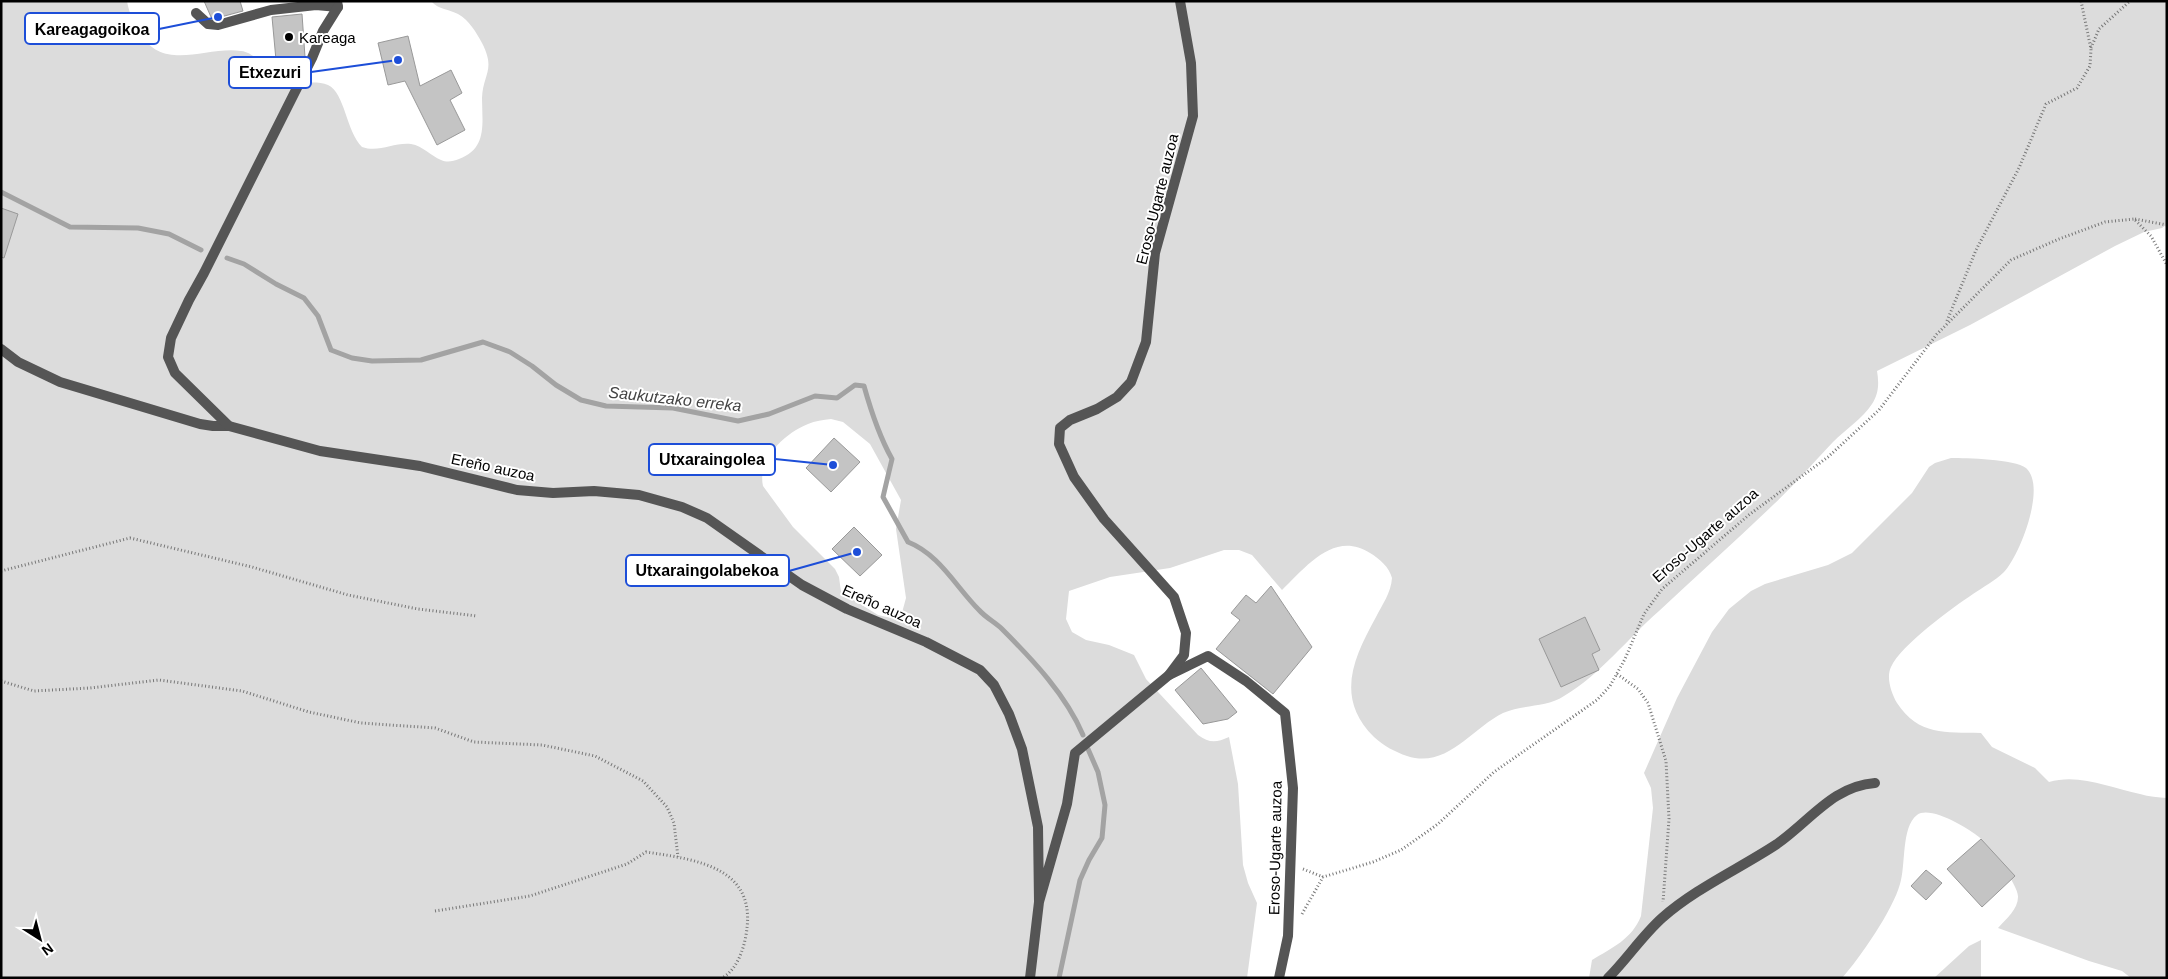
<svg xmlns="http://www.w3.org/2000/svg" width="2168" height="979" viewBox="0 0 2168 979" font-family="Helvetica,sans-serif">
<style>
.green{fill:#dcdcdc;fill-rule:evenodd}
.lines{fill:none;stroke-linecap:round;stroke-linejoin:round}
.stream{stroke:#a3a3a3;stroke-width:5}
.building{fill:#c4c4c4;stroke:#999}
.path{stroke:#777;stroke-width:3;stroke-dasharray:1 2.5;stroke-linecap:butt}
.lane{stroke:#555;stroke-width:10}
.street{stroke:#555;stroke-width:10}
.poi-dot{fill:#000;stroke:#fff;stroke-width:2}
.labels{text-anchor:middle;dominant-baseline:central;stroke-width:4;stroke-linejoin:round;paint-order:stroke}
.poi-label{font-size:15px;fill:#000;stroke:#fff;text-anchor:start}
.street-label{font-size:15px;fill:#000;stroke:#fff}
.water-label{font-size:16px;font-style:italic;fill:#444;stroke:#fff}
.leader{fill:none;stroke:#1d4ed8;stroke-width:2}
.callout-dot{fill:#1d4ed8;stroke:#fff;stroke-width:2}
.callout{fill:#fff;stroke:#1d4ed8;stroke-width:2}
.callout-label{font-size:16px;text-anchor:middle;font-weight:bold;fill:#000}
</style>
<rect width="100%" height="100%" fill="#fff"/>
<path class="green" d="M 1,1 L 127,1 C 129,13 134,23 140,33 C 163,73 206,46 241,51 C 259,53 264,74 279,80 C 295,87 313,79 328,85 C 345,93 346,131 362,147 C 379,153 394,142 411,144 C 423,146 431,156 441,160 C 448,163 453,161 459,159 C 488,149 482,122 482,98 C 483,74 496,70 482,43 C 476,32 469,20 458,14 C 449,9 439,10 431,1 L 2167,1 L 2167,224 L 2162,228 L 2144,232 L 2115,246 L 1970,325 L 1877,371 C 1879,383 1879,393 1872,404 C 1862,419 1846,429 1833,442 C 1813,463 1795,484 1774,504 C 1737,540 1697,575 1659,611 C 1627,639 1601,674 1564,696 C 1546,708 1523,704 1503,713 C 1471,729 1447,769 1407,756 C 1395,752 1384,746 1374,737 C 1335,698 1353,659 1376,617 C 1382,605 1391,593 1392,578 C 1389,567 1380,559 1370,553 C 1334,530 1306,567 1282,590 L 1252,555 L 1239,550 L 1224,550 L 1170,568 L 1110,577 L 1069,591 L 1066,619 L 1072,632 L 1086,640 L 1109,645 L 1134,655 L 1146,679 L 1198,735 C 1209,743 1216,743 1229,737 L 1238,784 L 1243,865 L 1248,883 L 1257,903 L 1247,978 L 1,978 ZM 831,419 L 843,422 L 870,444 L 901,500 L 896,529 L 906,598 L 900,620 L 878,615 L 841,592 L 839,577 L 835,569 L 793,527 L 763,486 C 757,459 785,433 808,424 C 815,421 823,420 831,419 Z
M 1951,458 C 1966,458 2015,459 2026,468 C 2047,486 2020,555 2004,572 C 1995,581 1983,587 1973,594 C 1952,608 1901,645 1891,667 C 1886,677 1891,693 1897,703 C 1919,736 1945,732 1981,733 L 1992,747 L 2035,768 L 2049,782 C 2079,773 2111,788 2140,794 C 2149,797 2158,797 2167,798 L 2167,978 L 2131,978 L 2122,971 L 2089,961 L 1998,928 C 2006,919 2018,909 2018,897 C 2019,885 1988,845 1979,837 C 1968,828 1930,805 1917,815 C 1901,827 1906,866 1900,884 C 1893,910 1860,958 1842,978 L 1589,978 L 1592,960 C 1612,948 1632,939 1641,916 L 1653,808 L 1651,788 L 1644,773 L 1677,698 L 1712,632 L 1729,609 L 1751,591 L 1765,584 L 1828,565 L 1852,553 L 1912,493 L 1929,467 L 1935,463 Z
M 1981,940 L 1981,978 L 1934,978 L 1969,946 Z"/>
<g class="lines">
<path class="stream" d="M 1,192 L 70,227 L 138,228 L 169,234 L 201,250
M 227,258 L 244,264 L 276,284 L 304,298 L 318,316 L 331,350 L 352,358 L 372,361 L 421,360 L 483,342 L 510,352 L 532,366 L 556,385 L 581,400 L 606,406 L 673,408 L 738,421 L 769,414 L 815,396 L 837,398 L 855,385 L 864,386 C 871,411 879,436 892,459 L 883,497 L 908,542 C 939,554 956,587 979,610 C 986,618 995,622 1002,629 C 1033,660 1066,695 1083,735
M 1059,978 L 1080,880 L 1089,860 L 1102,838 L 1105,805 L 1098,772 L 1088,749"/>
</g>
<path class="building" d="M 204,1 L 240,1 L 243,11 L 217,18 L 211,17 Z
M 302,14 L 305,57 L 276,60 L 272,17 Z
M 408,36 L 420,86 L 451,70 L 462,93 L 450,100 L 465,130 L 437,145 L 405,81 L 388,85 L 378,43 Z
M 1,208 L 18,214 L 4,258 L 1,257 Z
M 834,438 L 860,462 L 831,492 L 806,468 Z
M 854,527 L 882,555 L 860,576 L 832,549 Z
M 1271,586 L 1312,647 L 1273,694 L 1216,649 L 1240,620 L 1231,613 L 1246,595 L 1256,603 Z
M 1585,617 L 1600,650 L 1592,654 L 1599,670 L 1561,687 L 1539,639 Z
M 1201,668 L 1237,712 L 1228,719 L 1203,724 L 1175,690 Z
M 1981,839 L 2015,876 L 1982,907 L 1947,869 Z
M 1926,870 L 1942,883 L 1926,900 L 1911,886 Z"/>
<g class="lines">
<path class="path" d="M 2091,48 L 2099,29 L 2130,1
M 2135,219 L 2167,225
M 1947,321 L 1976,250 L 2019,168 L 2046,104 L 2077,88 L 2090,66 L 2091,49 L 2081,1
M 1,571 L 130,538 L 252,567 L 348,595 L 418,609 L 477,616
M 1617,674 L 1638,689 L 1648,703 L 1666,761 L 1669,819 L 1663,902
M 1,681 L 34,691 L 90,688 L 159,680 L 242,691 L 309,712 L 361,723 L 435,728 L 474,742 L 542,745 L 595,756 L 643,781 L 667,807 L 674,823 L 678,857
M 1303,869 L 1323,877
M 435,911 L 530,896 L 627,864 L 646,852 C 700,860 761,868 745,940 C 742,954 735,971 722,978
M 1302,914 L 1323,877 L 1373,862 L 1401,850 L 1438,824 L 1494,772 L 1597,700 L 1610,686 L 1625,659 L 1644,614 L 1662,589 L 1750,514 L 1828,457 L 1879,410 L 1937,334 L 2011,260 L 2059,239 L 2105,222 L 2134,219 L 2151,236 L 2167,265"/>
<path class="lane" d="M 196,13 L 208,24 L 218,25 L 271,10 L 316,5 L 338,7 L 337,1
M 1,349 L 18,362 L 60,382 L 200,424 L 213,426 L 229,426
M 1169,675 L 1208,656 L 1246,681 L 1285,713 L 1293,788 L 1288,936 L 1279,978
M 1608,978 C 1627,959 1642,936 1662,918 C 1696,888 1739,869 1777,844 C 1810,821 1833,786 1875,783"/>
<path class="street" d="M 338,7 L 323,31 L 312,58 L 204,273 L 189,300 L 171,338 L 168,357 L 175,373 L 229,426 L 320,451 L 420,466 L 517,490 L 553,493 L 594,491 L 639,495 L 682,507 L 707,518 L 802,585 L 847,609 L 926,642 L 980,670 L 994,685 L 1009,714 L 1022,749 L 1038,827 L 1039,902
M 1030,978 L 1039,902 L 1067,804 L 1075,753 L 1169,675 L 1184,655 L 1186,633 L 1174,597 L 1104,519 L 1074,477 L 1059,444 L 1060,428 L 1070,420 L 1097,409 L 1117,397 L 1131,382 L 1146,342 L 1155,253 L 1193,116 L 1191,63 L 1180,1"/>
</g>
<circle class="poi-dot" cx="289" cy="37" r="5"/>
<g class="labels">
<g class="poi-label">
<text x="299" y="37">Kareaga</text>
</g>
<g class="street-label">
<text transform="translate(1157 199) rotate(-76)">Eroso-Ugarte auzoa</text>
<text transform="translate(493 467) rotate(12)">Ereño auzoa</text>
<text transform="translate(1705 535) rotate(-41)">Eroso-Ugarte auzoa</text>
<text transform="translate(882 606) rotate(24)">Ereño auzoa</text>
<text transform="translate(1275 848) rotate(-89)">Eroso-Ugarte auzoa</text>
</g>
<g class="water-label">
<text transform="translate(675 399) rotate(6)">Saukutzako erreka</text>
</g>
</g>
<path class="leader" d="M218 17L159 29M398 60L311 72M833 465L775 459M857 552L789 571"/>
<g class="callout-dot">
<circle cx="218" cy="17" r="5"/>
<circle cx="398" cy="60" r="5"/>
<circle cx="833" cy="465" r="5"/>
<circle cx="857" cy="552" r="5"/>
</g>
<g class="callout">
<rect x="25" y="13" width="134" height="31" rx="5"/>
<rect x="229" y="57" width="82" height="31" rx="5"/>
<rect x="649" y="444" width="126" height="31" rx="5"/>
<rect x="626" y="555" width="163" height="31" rx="5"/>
</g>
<g class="callout-label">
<text x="92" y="35">Kareagagoikoa</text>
<text x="270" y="78">Etxezuri</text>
<text x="712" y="465">Utxaraingolea</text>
<text x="707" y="576">Utxaraingolabekoa</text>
</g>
<rect width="2168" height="979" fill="none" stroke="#000000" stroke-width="5"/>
<g transform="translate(40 939) rotate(144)" stroke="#ffffff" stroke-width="4" paint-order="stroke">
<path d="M0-4L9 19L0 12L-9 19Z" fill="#000000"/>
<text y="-8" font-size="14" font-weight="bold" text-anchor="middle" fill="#000000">N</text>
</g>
</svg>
